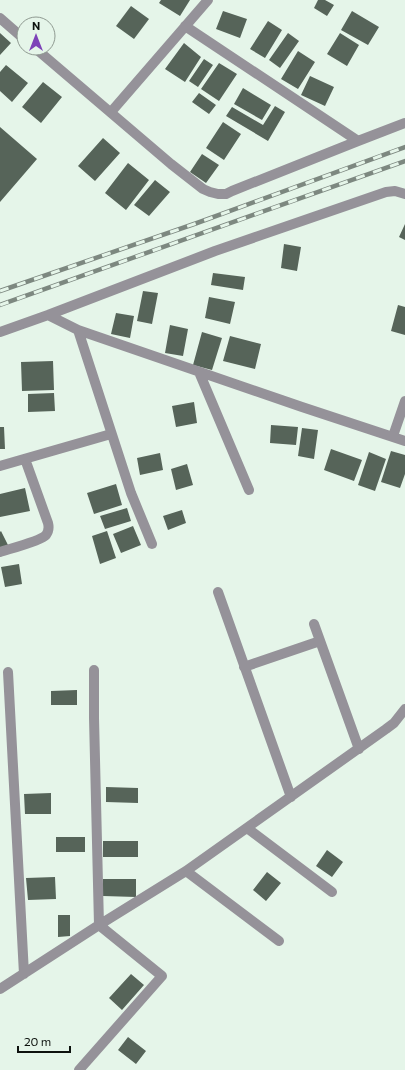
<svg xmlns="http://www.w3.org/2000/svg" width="405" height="1070" viewBox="0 0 405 1070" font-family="Commissioner,sans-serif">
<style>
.building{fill:#566459}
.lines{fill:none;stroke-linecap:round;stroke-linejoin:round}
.minor{stroke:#959299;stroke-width:10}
.rail-casing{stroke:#7d8880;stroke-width:4.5}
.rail{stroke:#e5f5e9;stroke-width:3;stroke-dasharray:9;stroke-linecap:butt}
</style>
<rect width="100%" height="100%" fill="#e5f5e9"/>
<path class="building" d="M 161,0 L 190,0 L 180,16 L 159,3 Z
M 318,0 L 325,0 L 334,5 L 327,16 L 314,8 Z
M 131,6 L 149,19 L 134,39 L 116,26 Z
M 223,11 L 247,19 L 240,38 L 216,29 Z
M 352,11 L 379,27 L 368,45 L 341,30 Z
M 268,21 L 282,30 L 265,58 L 250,49 Z
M 0,33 L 11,43 L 0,55 Z
M 288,33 L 299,41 L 280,68 L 269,60 Z
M 340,33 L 359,45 L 347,66 L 327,54 Z
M 184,43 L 201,57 L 185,82 L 165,69 Z
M 298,51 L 315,62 L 298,89 L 281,79 Z
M 204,59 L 213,65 L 198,87 L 189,81 Z
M 219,63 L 237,74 L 219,101 L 201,89 Z
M 6,65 L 28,83 L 12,102 L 0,91 L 0,72 Z
M 310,76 L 334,87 L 325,106 L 301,95 Z
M 43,82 L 62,97 L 41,123 L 22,107 Z
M 243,88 L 271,105 L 262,120 L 234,104 Z
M 199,93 L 216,105 L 209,114 L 192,102 Z
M 275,106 L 285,112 L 268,141 L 226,116 L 232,107 L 263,125 Z
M 223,122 L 241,134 L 224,160 L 206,148 Z
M 0,127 L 37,159 L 0,202 Z
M 103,138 L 120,153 L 95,181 L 78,166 Z
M 202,154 L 219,165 L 206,183 L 190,172 Z
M 128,163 L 149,180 L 126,210 L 105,193 Z
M 155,180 L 170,192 L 149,216 L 134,205 Z
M 405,224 L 405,240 L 399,237 Z
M 284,244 L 301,247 L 297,271 L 281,268 Z
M 213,273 L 245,277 L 243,290 L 211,285 Z
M 143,291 L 158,293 L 152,324 L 137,321 Z
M 209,297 L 235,302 L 230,324 L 205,318 Z
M 398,305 L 405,307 L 405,335 L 391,331 Z
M 116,313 L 134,316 L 130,338 L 111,334 Z
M 170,325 L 188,329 L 183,356 L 165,353 Z
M 202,332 L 222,338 L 212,370 L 193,365 Z
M 230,336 L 261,344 L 255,369 L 223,361 Z
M 53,361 L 54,390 L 22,391 L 21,362 Z
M 54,393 L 55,411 L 28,412 L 28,394 Z
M 194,402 L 197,423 L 176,427 L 172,406 Z
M 271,425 L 298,427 L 296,445 L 270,443 Z
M 0,427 L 4,427 L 5,449 L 0,449 Z
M 302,428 L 318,430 L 314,459 L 298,456 Z
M 331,449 L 362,460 L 354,481 L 324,470 Z
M 391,451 L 405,455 L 405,474 L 400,488 L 381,482 Z
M 369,452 L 386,459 L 375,491 L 358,485 Z
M 160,453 L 163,470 L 140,475 L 137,458 Z
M 187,464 L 193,485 L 176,490 L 171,469 Z
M 116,484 L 122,505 L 94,514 L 87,493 Z
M 25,488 L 30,511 L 0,517 L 0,494 Z
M 127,508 L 131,521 L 105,529 L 100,516 Z
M 182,510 L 186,523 L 168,530 L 163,516 Z
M 133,526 L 141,545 L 121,553 L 113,534 Z
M 1,531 L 8,545 L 0,548 L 0,532 Z
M 107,531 L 116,558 L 100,564 L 92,536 Z
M 19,564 L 22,584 L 5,587 L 1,567 Z
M 77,690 L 77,705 L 51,705 L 51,691 Z
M 106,787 L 138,788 L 138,803 L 106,802 Z
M 51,793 L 51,814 L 25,814 L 24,794 Z
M 56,837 L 85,837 L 85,852 L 56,852 Z
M 103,841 L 138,841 L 138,857 L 103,857 Z
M 327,850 L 343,862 L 332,877 L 316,866 Z
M 267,872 L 281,883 L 266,901 L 253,890 Z
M 55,877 L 56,899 L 28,900 L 26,878 Z
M 103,879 L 136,879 L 136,897 L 103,896 Z
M 58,915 L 70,915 L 70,936 L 58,937 Z
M 131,974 L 144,985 L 122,1010 L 109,998 Z
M 128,1037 L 146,1051 L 136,1064 L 118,1050 Z"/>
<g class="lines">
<path class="minor" d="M 0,18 L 24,39
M 185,26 L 358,141
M 35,48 L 171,164 L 203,189 L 210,192 L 218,194 L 226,194 L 232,191 L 358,141 L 405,123
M 111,112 L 208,0
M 48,315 L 78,330 L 131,493 L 152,544
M 78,330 L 302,407 L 405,441
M 0,332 L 48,315 L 215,251 L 386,192 L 395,191 L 405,194
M 199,372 L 249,490
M 393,436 L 405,401
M 0,466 L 111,434
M 0,552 C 9,549 41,541 46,535 C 49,531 49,527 48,523 L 25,459
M 218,592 L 291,797
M 314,624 L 359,749
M 244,667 L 320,641
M 94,670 L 94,718 L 99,925 L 186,871 L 386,729 L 394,723 L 405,709
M 8,672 L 24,974
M 247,828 L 332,892
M 186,871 L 279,941
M 0,989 L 99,925 L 162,976 L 79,1070"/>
<g class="rail-casing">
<path id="rail" d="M 0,291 L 197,223 L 405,147
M 0,305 L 405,161"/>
</g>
<use href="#rail" class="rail"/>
</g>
<g transform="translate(36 36)"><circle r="19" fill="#e5f5e9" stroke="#8f9a91"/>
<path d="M0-3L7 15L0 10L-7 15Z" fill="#7d42b8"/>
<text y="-6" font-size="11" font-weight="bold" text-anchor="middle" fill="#0d120e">N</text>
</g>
<path d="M18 1046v6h52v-6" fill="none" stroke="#0d120e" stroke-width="2"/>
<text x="24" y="1046" font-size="12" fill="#0d120e" stroke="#e5f5e9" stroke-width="3" paint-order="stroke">20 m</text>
</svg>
